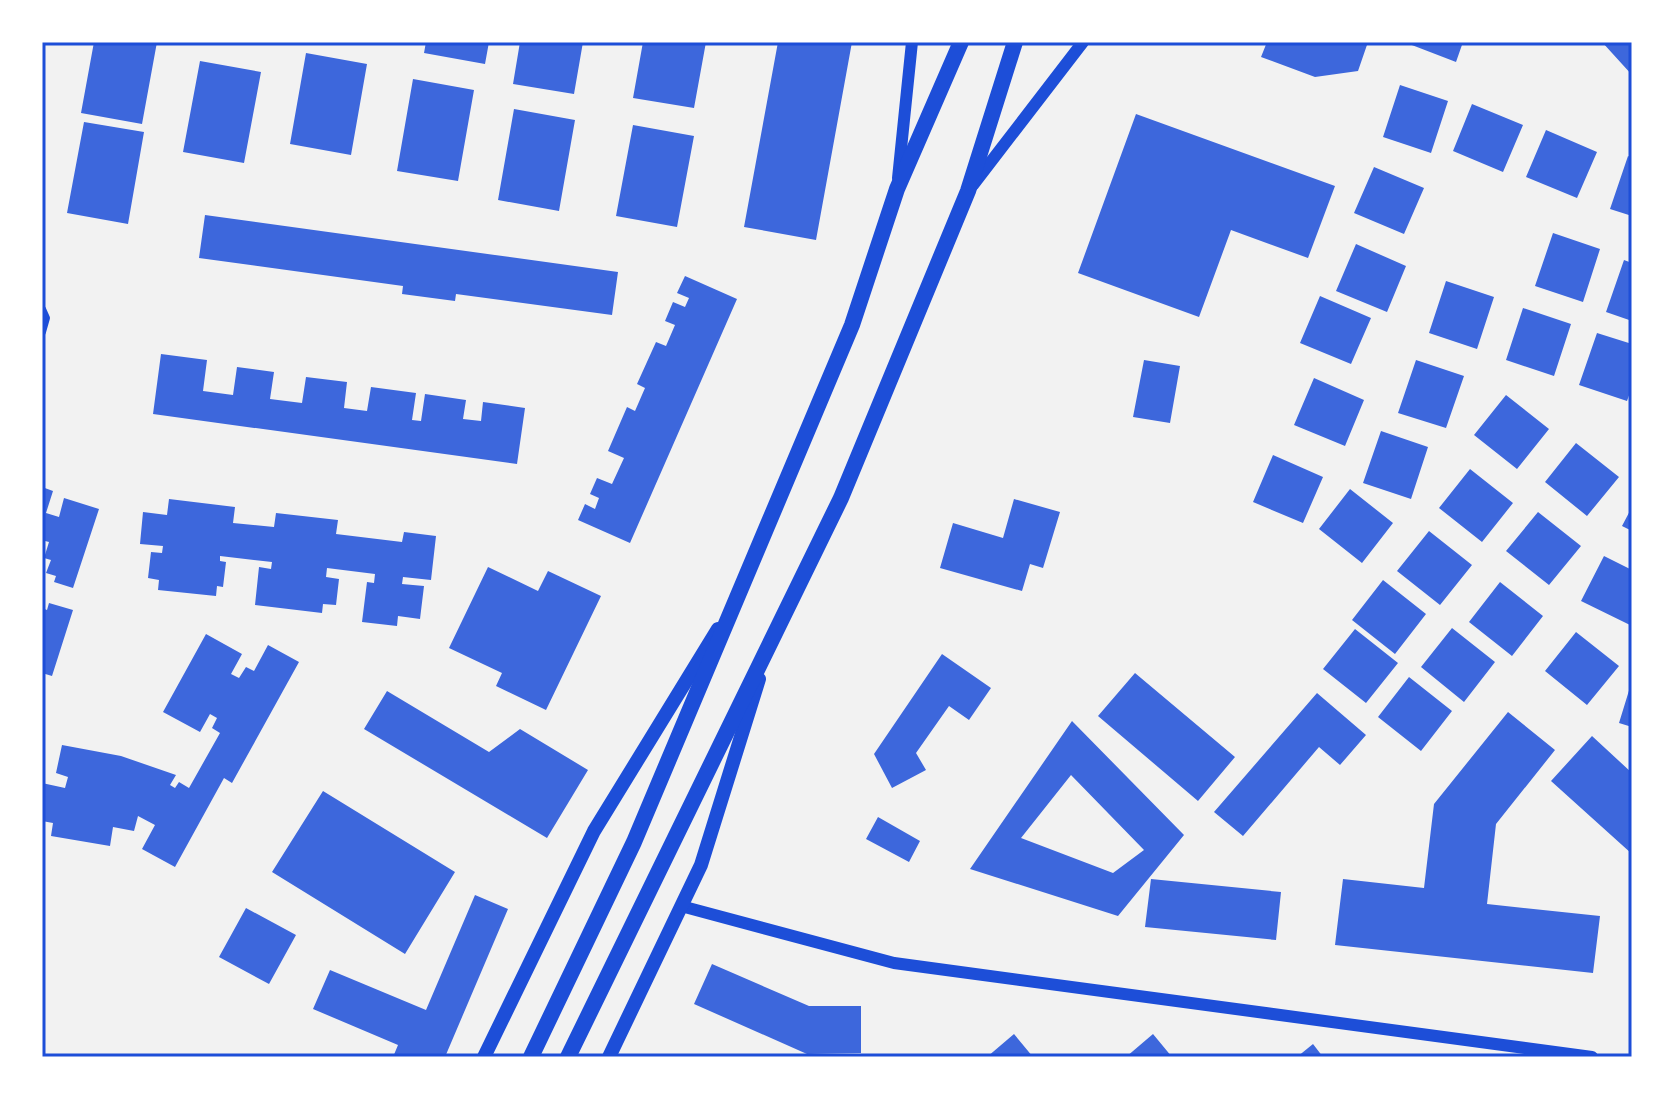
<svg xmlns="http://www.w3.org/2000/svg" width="1674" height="1099" viewBox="0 0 1674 1099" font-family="Quicksand,sans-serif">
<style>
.building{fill:#3d67dc;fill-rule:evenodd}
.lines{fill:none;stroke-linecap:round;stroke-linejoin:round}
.minor{stroke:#1d4ed8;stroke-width:8}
.tertiary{stroke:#1d4ed8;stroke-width:12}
.secondary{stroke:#1d4ed8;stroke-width:14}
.primary{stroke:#1d4ed8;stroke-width:16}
.neatline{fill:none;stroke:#1d4ed8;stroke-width:3}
</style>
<rect width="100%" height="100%" fill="#f2f2f2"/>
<path class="building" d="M 94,42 L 157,42 L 142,124 L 81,113 Z
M 426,42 L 489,42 L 485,64 L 424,53 Z
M 520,42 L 583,42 L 574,94 L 513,84 Z
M 643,42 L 706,42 L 694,108 L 633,98 Z
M 778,42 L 852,42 L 816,240 L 744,227 Z
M 1267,42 L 1368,42 L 1358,71 L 1315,77 L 1261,57 Z
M 1404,42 L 1463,42 L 1456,62 Z
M 1602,42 L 1632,42 L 1632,75 Z
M 306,53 L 367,64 L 351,155 L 290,144 Z
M 200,61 L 261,72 L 244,163 L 183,152 Z
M 413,79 L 474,90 L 458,181 L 397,171 Z
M 1400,85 L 1448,101 L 1431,153 L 1383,137 Z
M 1472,104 L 1523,125 L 1503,172 L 1453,151 Z
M 514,109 L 575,120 L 559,211 L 498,200 Z
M 1136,114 L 1335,186 L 1308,258 L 1231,230 L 1199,317 L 1078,273 Z
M 84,122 L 144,132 L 128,224 L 67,213 Z
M 633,125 L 694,136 L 677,227 L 616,216 Z
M 1546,130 L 1597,152 L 1577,198 L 1526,177 Z
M 1628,156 L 1632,158 L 1632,216 L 1610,209 Z
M 1374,167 L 1424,188 L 1404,234 L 1354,213 Z
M 205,215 L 618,272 L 612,315 L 456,294 L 455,301 L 402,294 L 403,286 L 199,258 Z
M 1553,233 L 1600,249 L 1583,302 L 1535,286 Z
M 1356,244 L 1406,266 L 1387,312 L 1336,291 Z
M 1624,260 L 1632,263 L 1632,321 L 1606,312 Z
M 685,276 L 737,299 L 630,543 L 578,520 L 585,504 L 595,509 L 599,498 L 590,494 L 597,478 L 612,484 L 624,458 L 608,451 L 627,407 L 635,411 L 645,388 L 637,384 L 656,342 L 666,346 L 675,325 L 665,321 L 673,302 L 685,307 L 689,298 L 677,293 Z
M 1446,281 L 1494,297 L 1477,349 L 1429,333 Z
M 1320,296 L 1371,318 L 1351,364 L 1300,343 Z
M 1523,308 L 1571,324 L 1554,376 L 1506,360 Z
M 1597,333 L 1632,344 L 1632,387 L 1627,401 L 1579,385 Z
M 161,354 L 207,360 L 203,391 L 233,395 L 237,367 L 274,372 L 270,399 L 302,403 L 306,377 L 347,382 L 344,408 L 367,411 L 371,387 L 416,393 L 412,420 L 421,421 L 425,394 L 466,400 L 463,419 L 481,421 L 483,402 L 525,408 L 517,464 L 153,414 Z
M 1144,360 L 1180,366 L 1170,423 L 1133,417 Z
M 1416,360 L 1464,376 L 1446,428 L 1398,413 Z
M 1314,378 L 1364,400 L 1345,446 L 1294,425 Z
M 1506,395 L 1549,429 L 1517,469 L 1474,435 Z
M 1381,431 L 1428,447 L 1411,499 L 1363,483 Z
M 1576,443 L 1619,477 L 1587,516 L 1545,482 Z
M 1273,455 L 1323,477 L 1303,523 L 1253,502 Z
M 1470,469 L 1513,503 L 1482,542 L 1439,508 Z
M 42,487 L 53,491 L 46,513 L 59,517 L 64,498 L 99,509 L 73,588 L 54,582 L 56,576 L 46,573 L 51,560 L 44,558 L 49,542 L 45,541 L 42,548 Z
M 1350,489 L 1393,523 L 1362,563 L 1319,529 Z
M 169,499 L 235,507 L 233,523 L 274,527 L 276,513 L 338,520 L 336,534 L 402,542 L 404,532 L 436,536 L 431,580 L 403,577 L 402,584 L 424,586 L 420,619 L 398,616 L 397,626 L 362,622 L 367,582 L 374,583 L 375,574 L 327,568 L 326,577 L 339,579 L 336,605 L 323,604 L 322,613 L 255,605 L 259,567 L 271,569 L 272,562 L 220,556 L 220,561 L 226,562 L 223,587 L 217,586 L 216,596 L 158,590 L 159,580 L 148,578 L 151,552 L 162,553 L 163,546 L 140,544 L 143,512 L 167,515 Z
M 1014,499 L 1060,512 L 1043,568 L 1030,564 L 1022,591 L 940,568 L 953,523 L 1003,538 Z
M 1632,507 L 1632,531 L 1622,526 Z
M 1538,512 L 1581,546 L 1549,585 L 1506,551 Z
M 1429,531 L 1472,565 L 1440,605 L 1397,571 Z
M 1604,556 L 1632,570 L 1630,625 L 1581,601 Z
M 488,567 L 538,591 L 548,571 L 601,596 L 546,710 L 496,686 L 502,673 L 449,648 Z
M 1383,580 L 1426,614 L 1395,654 L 1352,620 Z
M 1500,582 L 1543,616 L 1512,656 L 1469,622 Z
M 49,603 L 73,610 L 52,676 L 42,673 L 42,608 L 47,610 Z
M 1452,628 L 1495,662 L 1464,702 L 1421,667 Z
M 1355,629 L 1398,663 L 1366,703 L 1323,669 Z
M 1576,632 L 1619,666 L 1587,705 L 1545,671 Z
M 206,634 L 242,654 L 231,674 L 239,678 L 246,667 L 254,671 L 268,645 L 299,662 L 232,783 L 224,778 L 175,867 L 142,849 L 155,825 L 138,816 L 134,831 L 113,827 L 110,846 L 51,836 L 53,823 L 42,821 L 42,783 L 65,788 L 68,777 L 56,773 L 62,745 L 121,756 L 176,775 L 170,785 L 175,788 L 179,782 L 189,788 L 220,733 L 212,728 L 217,718 L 210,714 L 200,732 L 163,712 Z
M 942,654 L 991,688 L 969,720 L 949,706 L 916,753 L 926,770 L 892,788 L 874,754 Z
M 1135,673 L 1235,757 L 1198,801 L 1098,716 Z
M 1409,677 L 1452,711 L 1421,751 L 1378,717 Z
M 1631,684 L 1632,684 L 1632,727 L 1619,723 Z
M 387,691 L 489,752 L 520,729 L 588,770 L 547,838 L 364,729 Z
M 1317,693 L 1366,735 L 1340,765 L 1319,747 L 1243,836 L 1214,812 Z
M 1508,712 L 1555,750 L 1496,824 L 1487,904 L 1600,916 L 1593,973 L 1335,945 L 1343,879 L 1424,888 L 1434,804 Z
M 1072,721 L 1184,835 L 1118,916 L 970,869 ZM 1071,775 L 1144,850 L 1113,873 L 1021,838 Z
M 1592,736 L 1632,773 L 1632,854 L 1551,781 Z
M 323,791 L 455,872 L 405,954 L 272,872 Z
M 878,817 L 920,841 L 909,862 L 866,839 Z
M 1151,879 L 1281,892 L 1276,940 L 1145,927 Z
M 475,895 L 508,909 L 445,1057 L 393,1057 L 398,1045 L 313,1009 L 330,970 L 426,1010 Z
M 246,908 L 296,935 L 269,984 L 219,957 Z
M 712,964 L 809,1006 L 861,1006 L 861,1053 L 807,1054 L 694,1004 Z
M 1014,1034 L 1033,1057 L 987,1057 Z
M 1153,1034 L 1172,1057 L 1126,1057 Z
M 1313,1044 L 1323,1057 L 1297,1057 Z"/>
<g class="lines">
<path class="minor" d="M 42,309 L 46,318 L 42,332"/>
<path class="tertiary" d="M 898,178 L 912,42
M 973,185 L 1083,42
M 681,906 L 894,963 L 1592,1057"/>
<path class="secondary" d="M 484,1057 L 594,831 L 718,629
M 609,1057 L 701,865 L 759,679"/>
<path class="primary" d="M 531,1057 L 634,842 L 852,325 L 897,189 L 961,42
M 568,1057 L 841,498 L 968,191 L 1015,42"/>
</g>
<rect width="1674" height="1099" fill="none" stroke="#ffffff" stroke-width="88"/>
<rect x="44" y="44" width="1586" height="1011" class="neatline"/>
</svg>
